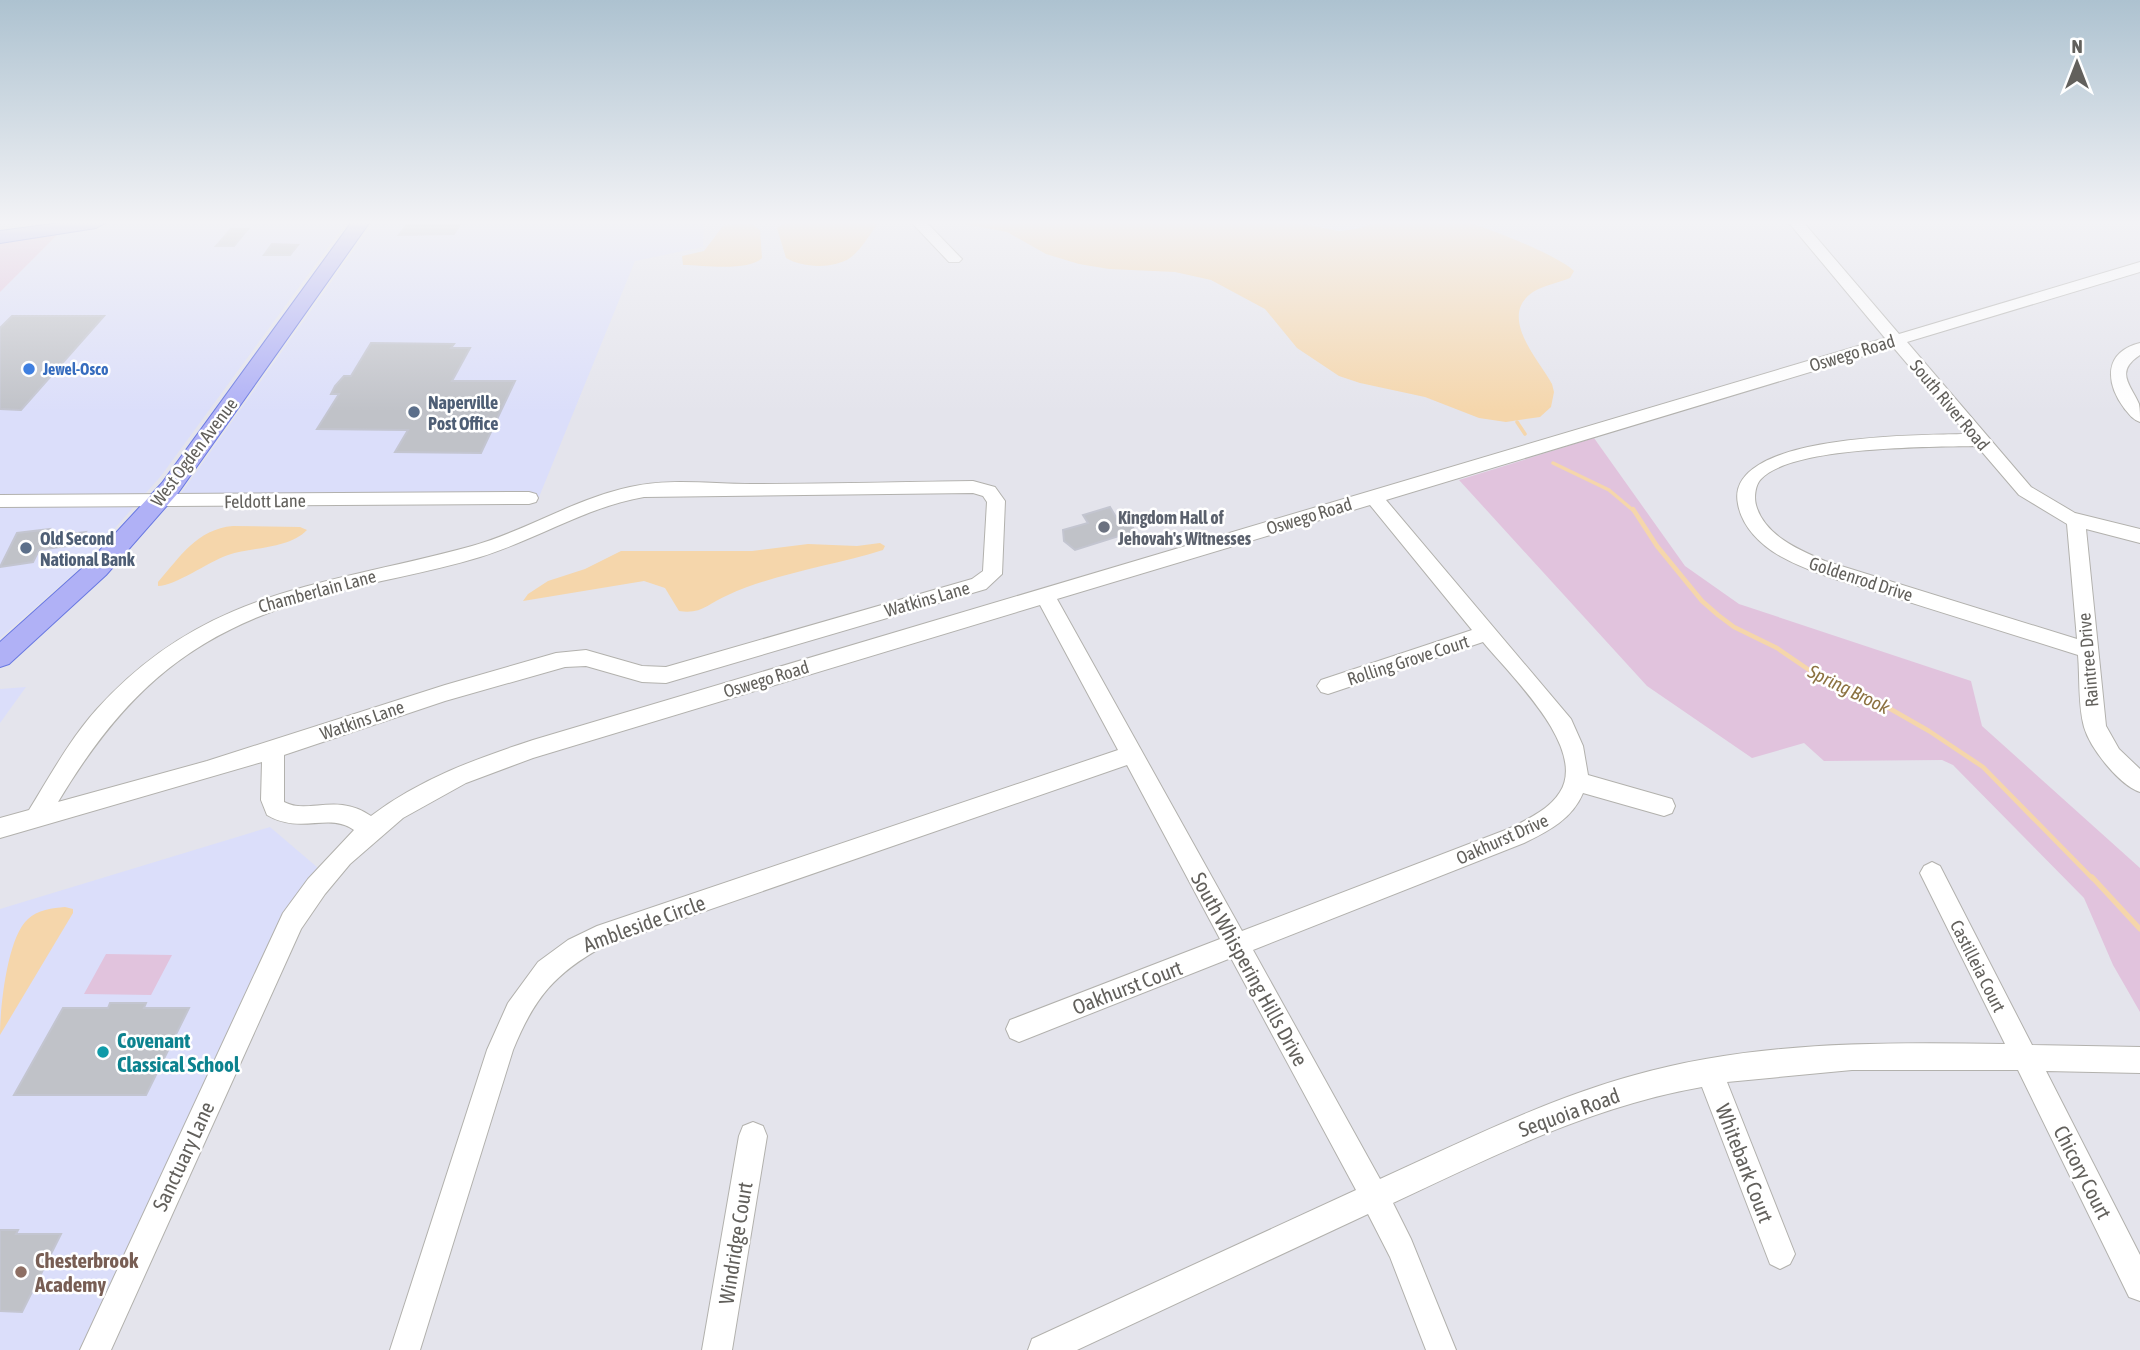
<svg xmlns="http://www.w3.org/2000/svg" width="2140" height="1350" viewBox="0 0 2140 1350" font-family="'Asap Condensed',sans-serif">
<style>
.commercial{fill:#dbdefa}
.green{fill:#e1c3dd}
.water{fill:#f5d6ab}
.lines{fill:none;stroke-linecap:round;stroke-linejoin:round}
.stream-far2{stroke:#f5d6ab;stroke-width:3.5}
.stream-far1{stroke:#f5d6ab;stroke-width:4.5}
.stream{stroke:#f5d6ab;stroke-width:5}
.building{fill:#c0c2c8;stroke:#c3c5d0;stroke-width:2}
.minor-casing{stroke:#b2b1ad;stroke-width:2}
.major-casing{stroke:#6878e1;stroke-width:2}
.minor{fill:#fff;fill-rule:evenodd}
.major{fill:#b0b1f6;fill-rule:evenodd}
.shop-dot{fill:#3f7fe0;stroke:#fff;stroke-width:2.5}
.service-dot{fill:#5c6f8a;stroke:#fff;stroke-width:2.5}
.worship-dot{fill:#6b7280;stroke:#fff;stroke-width:2.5}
.culture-dot{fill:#0f9aa8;stroke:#fff;stroke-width:2.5}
.education-dot{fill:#8d6e63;stroke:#fff;stroke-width:2.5}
.labels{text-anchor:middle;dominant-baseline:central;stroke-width:5;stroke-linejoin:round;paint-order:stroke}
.far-shop-label{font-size:16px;font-weight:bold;fill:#366cbe;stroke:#fff;text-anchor:start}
.street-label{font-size:18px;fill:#62605c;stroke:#fff}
.service-label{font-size:18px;font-weight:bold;fill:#4e5e75;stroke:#fff;text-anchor:start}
.worship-label{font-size:18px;font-weight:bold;fill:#5b616d;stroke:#fff;text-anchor:start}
.water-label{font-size:19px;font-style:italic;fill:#8c7241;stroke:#fff}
.near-street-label{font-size:21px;fill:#62605c;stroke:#fff}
.near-culture-label{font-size:21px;font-weight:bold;fill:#0d838f;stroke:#fff;text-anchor:start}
.near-education-label{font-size:21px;font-weight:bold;fill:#785e54;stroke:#fff;text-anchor:start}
</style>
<rect width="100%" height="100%" fill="#e4e4ec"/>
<path class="commercial" d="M 69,223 L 346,223 L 161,476 L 78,570 L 0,638 L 0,292 Z
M 373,223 L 704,223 L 703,247 L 635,261 L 539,497 L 175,502 Z
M 26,687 L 0,723 L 0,689 Z
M 270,827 L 331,879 L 301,922 L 107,1350 L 0,1350 L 0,909 Z"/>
<path class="green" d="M 58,234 L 0,292 L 0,240 Z
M 1594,438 L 1685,566 L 1739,604 L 1971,681 L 1982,726 L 2140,868 L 2140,1012 L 2113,965 L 2084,898 L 1953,765 L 1942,760 L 1824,761 L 1804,743 L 1752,758 L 1647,686 L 1459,480 Z
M 106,954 L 172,955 L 151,995 L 84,994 Z"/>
<path class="water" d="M 750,223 L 760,230 L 762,258 C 748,272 703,265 683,265 L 682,256 L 704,251 L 723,226 Z
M 784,223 L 878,223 C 870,234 861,250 850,258 C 833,269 803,268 786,258 L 777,228 Z
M 960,223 L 1298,223 L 1339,231 L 1356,229 L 1377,223 L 1469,223 C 1489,228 1561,257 1574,271 L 1570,278 C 1558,283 1545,285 1533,292 C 1497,316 1539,360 1552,384 L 1554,392 L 1551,407 L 1540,417 L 1506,422 L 1479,418 L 1425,397 L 1360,383 L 1339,376 L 1297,348 L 1265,309 L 1211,280 L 1175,272 L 1109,269 L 1079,264 L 1046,254 L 1007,232 Z
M 233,526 L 300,527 L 307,530 C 289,549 252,547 228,555 C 208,562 175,586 158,586 L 158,582 C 180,557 197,529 233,526 Z
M 880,543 L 885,546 L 883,550 C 832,566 776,573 728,595 C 709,603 701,615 679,611 L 665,588 L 644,581 L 523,601 L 528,594 L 548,581 L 585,569 L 621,551 L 752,551 L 808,544 L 857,546 Z
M 65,907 L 73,909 L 73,913 L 0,1035 C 0,1009 7,937 28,919 C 37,910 53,908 65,907 Z"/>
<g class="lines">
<path class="stream-far2" d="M 1517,422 L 1525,434
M 1553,463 L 1609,490 L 1634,511"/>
<path class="stream-far1" d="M 1633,509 L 1657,546 L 1702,601 L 1718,615 L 1734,627 L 1777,648 L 1815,674 L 1873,699 L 1929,731 L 1983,767 L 2093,879"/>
<path class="stream" d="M 2092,877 L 2140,929"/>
</g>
<path class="building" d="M 408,223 L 461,223 L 454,234 L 399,235 Z
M 231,229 L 248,229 L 234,246 L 216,246 Z
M 272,244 L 298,245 L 290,255 L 264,255 Z
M 12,316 L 104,316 L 21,410 L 0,409 L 0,328 Z
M 371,343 L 454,344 L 451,348 L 470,348 L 452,381 L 515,381 L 481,453 L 395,452 L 408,430 L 317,429 L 339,394 L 331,394 L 335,386 L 344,376 L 351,376 Z
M 1110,507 L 1116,517 L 1125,514 L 1135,531 L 1075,550 L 1064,541 L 1063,530 L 1088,523 L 1083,515 Z
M 50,529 L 46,537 L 86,532 L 80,544 L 39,550 L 33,562 L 0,567 L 17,533 Z
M 110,1003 L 146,1003 L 144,1008 L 189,1008 L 146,1095 L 14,1095 L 63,1008 L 108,1008 Z
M 0,1230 L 18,1230 L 16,1234 L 61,1234 L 22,1312 L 0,1311 Z"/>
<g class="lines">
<g class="minor-casing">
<path id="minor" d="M 912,223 L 927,223 L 959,256 L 962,259 L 959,262 L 949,262 Z
M 1789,223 L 1804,223 L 1899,334 L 2140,262 L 2140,272 L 1907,342 L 2031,487 L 2075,513 L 2140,529 L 2140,543 L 2086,529 L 2106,726 L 2119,749 L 2140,769 L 2140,792 C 2119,785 2090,748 2084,727 C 2078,705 2080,678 2078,655 C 2015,635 1953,616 1890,596 C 1853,584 1814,575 1780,556 C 1761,545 1742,527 1738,504 C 1723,433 1924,435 1967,434 L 1893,347 L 1386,500 L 1571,719 L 1583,746 L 1588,775 L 1672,799 L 1675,806 L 1672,813 L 1664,816 L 1583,793 C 1572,819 1549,831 1524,843 L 1253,950 L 1380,1179 C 1464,1141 1547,1099 1635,1075 C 1755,1041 1882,1042 2005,1044 L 1920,873 L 1924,866 L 1932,862 L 1940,866 L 2032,1045 L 2140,1047 L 2140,1073 L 2046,1071 L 2140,1255 L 2140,1301 L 2129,1297 L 2018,1070 L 1852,1070 L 1727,1082 L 1795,1254 L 1790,1264 L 1780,1269 L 1770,1264 L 1702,1087 C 1592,1106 1493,1156 1393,1203 L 1411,1239 L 1456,1350 L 1426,1350 L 1390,1257 L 1368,1214 L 1077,1350 L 1028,1350 L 1032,1339 L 1356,1190 L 1231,958 L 1019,1042 L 1010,1038 L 1006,1029 L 1010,1020 L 1220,939 L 1127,765 L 604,946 C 555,973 534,998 513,1050 L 420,1350 L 390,1350 L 487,1050 L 508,1003 L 538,962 L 568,940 L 597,926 L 1118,750 L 1040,605 L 533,758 L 466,783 L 403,818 L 350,864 L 325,894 L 301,929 L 111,1350 L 80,1350 L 283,913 L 308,879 L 354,830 C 329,812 301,835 267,815 L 261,800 L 262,762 L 0,838 L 0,818 L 29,810 C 50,776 70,739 97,709 C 206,588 326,586 472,546 C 526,531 574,499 630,487 C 669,478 711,484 751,484 C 825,484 899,482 973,481 L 995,487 L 1005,501 L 1002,574 L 986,589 L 666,683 L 642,682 L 586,666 L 565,667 L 445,701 L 284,755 L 284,802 C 308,815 336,792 371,816 C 420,779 475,759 533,740 L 1885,338 ZM 1977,446 L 2019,495 L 2067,524 L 2077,639 L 1825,561 C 1799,550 1764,535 1756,505 C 1754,498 1755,485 1761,479 C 1792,446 1930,447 1977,446 ZM 973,493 L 983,496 L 987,502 L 983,571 L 972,579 L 666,667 L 642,666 L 586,650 L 556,653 L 445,685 L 207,761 L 58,802 C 125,690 193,631 320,596 C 373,581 428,573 480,557 C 536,540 586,507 644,497 ZM 1370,505 L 1472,630 L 1321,680 L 1317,686 L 1321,692 L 1328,694 L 1483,642 C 1509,674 1588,748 1560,792 C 1549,810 1526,820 1508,829 L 1242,931 L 1057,599 Z
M 2140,343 L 2140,355 C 2114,372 2131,385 2139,404 C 2140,409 2140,417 2140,422 C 2132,419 2129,414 2124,408 C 2105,382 2104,352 2140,343 Z
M 529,492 L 536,494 L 538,498 L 536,502 L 529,504 L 0,507 L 0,495 Z
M 753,1122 L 763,1126 L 767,1136 L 732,1350 L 702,1350 L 739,1136 L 743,1126 Z"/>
</g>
<g class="major-casing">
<path id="major" d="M 60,223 L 105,223 L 96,228 L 0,243 L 0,231 Z
M 351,223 L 369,223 L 178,493 L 106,575 L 9,664 L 0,667 L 0,642 L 88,563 L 162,483 Z"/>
</g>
<use href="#minor" class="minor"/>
<use href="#major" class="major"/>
</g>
<linearGradient id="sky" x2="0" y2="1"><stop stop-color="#adc2d0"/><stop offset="0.54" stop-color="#f3f3f6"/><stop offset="1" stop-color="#f3f3f6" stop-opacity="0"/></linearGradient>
<rect width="2140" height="412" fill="url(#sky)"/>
<circle class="shop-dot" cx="29" cy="369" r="7"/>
<g class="service-dot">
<circle cx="414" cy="412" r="7"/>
<circle cx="26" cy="548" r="7"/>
</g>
<circle class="worship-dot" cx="1104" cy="527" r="7"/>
<circle class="culture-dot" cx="103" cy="1052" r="7"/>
<circle class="education-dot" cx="21" cy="1272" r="7"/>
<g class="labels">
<g class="far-shop-label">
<text x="43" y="369">Jewel-Osco</text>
</g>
<g class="street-label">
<text transform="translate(1852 353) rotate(-17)">Oswego Road</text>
<text transform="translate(1950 405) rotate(50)">South River Road</text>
<text transform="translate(194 452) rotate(-53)">West Ogden Avenue</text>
<text transform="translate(265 501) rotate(-1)">Feldott Lane</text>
<text transform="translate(1309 516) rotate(-17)">Oswego Road</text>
<text transform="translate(1861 579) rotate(18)">Goldenrod Drive</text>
<text transform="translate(317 591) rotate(-15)">Chamberlain Lane</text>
<text transform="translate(927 599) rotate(-16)">Watkins Lane</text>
<text transform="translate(1408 660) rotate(-18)">Rolling Grove Court</text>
<text transform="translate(2088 660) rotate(-95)">Raintree Drive</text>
<text transform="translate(766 679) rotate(-17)">Oswego Road</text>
<text transform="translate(362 720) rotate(-19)">Watkins Lane</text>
<text transform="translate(1502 839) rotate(-24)">Oakhurst Drive</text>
<text transform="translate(1978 966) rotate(63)">Castilleia Court</text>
</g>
<g class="service-label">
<text x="428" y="402">Naperville<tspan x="428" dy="21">Post Office</tspan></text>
<text x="40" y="538">Old Second<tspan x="40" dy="21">National Bank</tspan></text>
</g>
<g class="worship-label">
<text x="1118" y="517">Kingdom Hall of<tspan x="1118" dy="21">Jehovah's Witnesses</tspan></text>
</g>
<g class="water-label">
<text transform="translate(1849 689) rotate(26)">Spring Brook</text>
</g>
<g class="near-street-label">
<text transform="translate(644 923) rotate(-20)">Ambleside Circle</text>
<text transform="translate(1250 969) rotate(61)">South Whispering Hills Drive</text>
<text transform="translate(1127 987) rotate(-21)">Oakhurst Court</text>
<text transform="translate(1569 1112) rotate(-20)">Sequoia Road</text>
<text transform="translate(183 1156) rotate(-65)">Sanctuary Lane</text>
<text transform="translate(1745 1163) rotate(69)">Whitebark Court</text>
<text transform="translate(2083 1172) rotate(63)">Chicory Court</text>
<text transform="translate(735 1243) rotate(-81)">Windridge Court</text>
</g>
<g class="near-culture-label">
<text x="117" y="1040">Covenant<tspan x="117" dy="24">Classical School</tspan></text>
</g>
<g class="near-education-label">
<text x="35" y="1260">Chesterbrook<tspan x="35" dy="24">Academy</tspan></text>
</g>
</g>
<g transform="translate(2077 63)" stroke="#ffffff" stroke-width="5" paint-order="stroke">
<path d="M0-5L12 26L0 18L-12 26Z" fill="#62605c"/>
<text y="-10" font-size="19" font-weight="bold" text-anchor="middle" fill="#62605c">N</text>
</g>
</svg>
